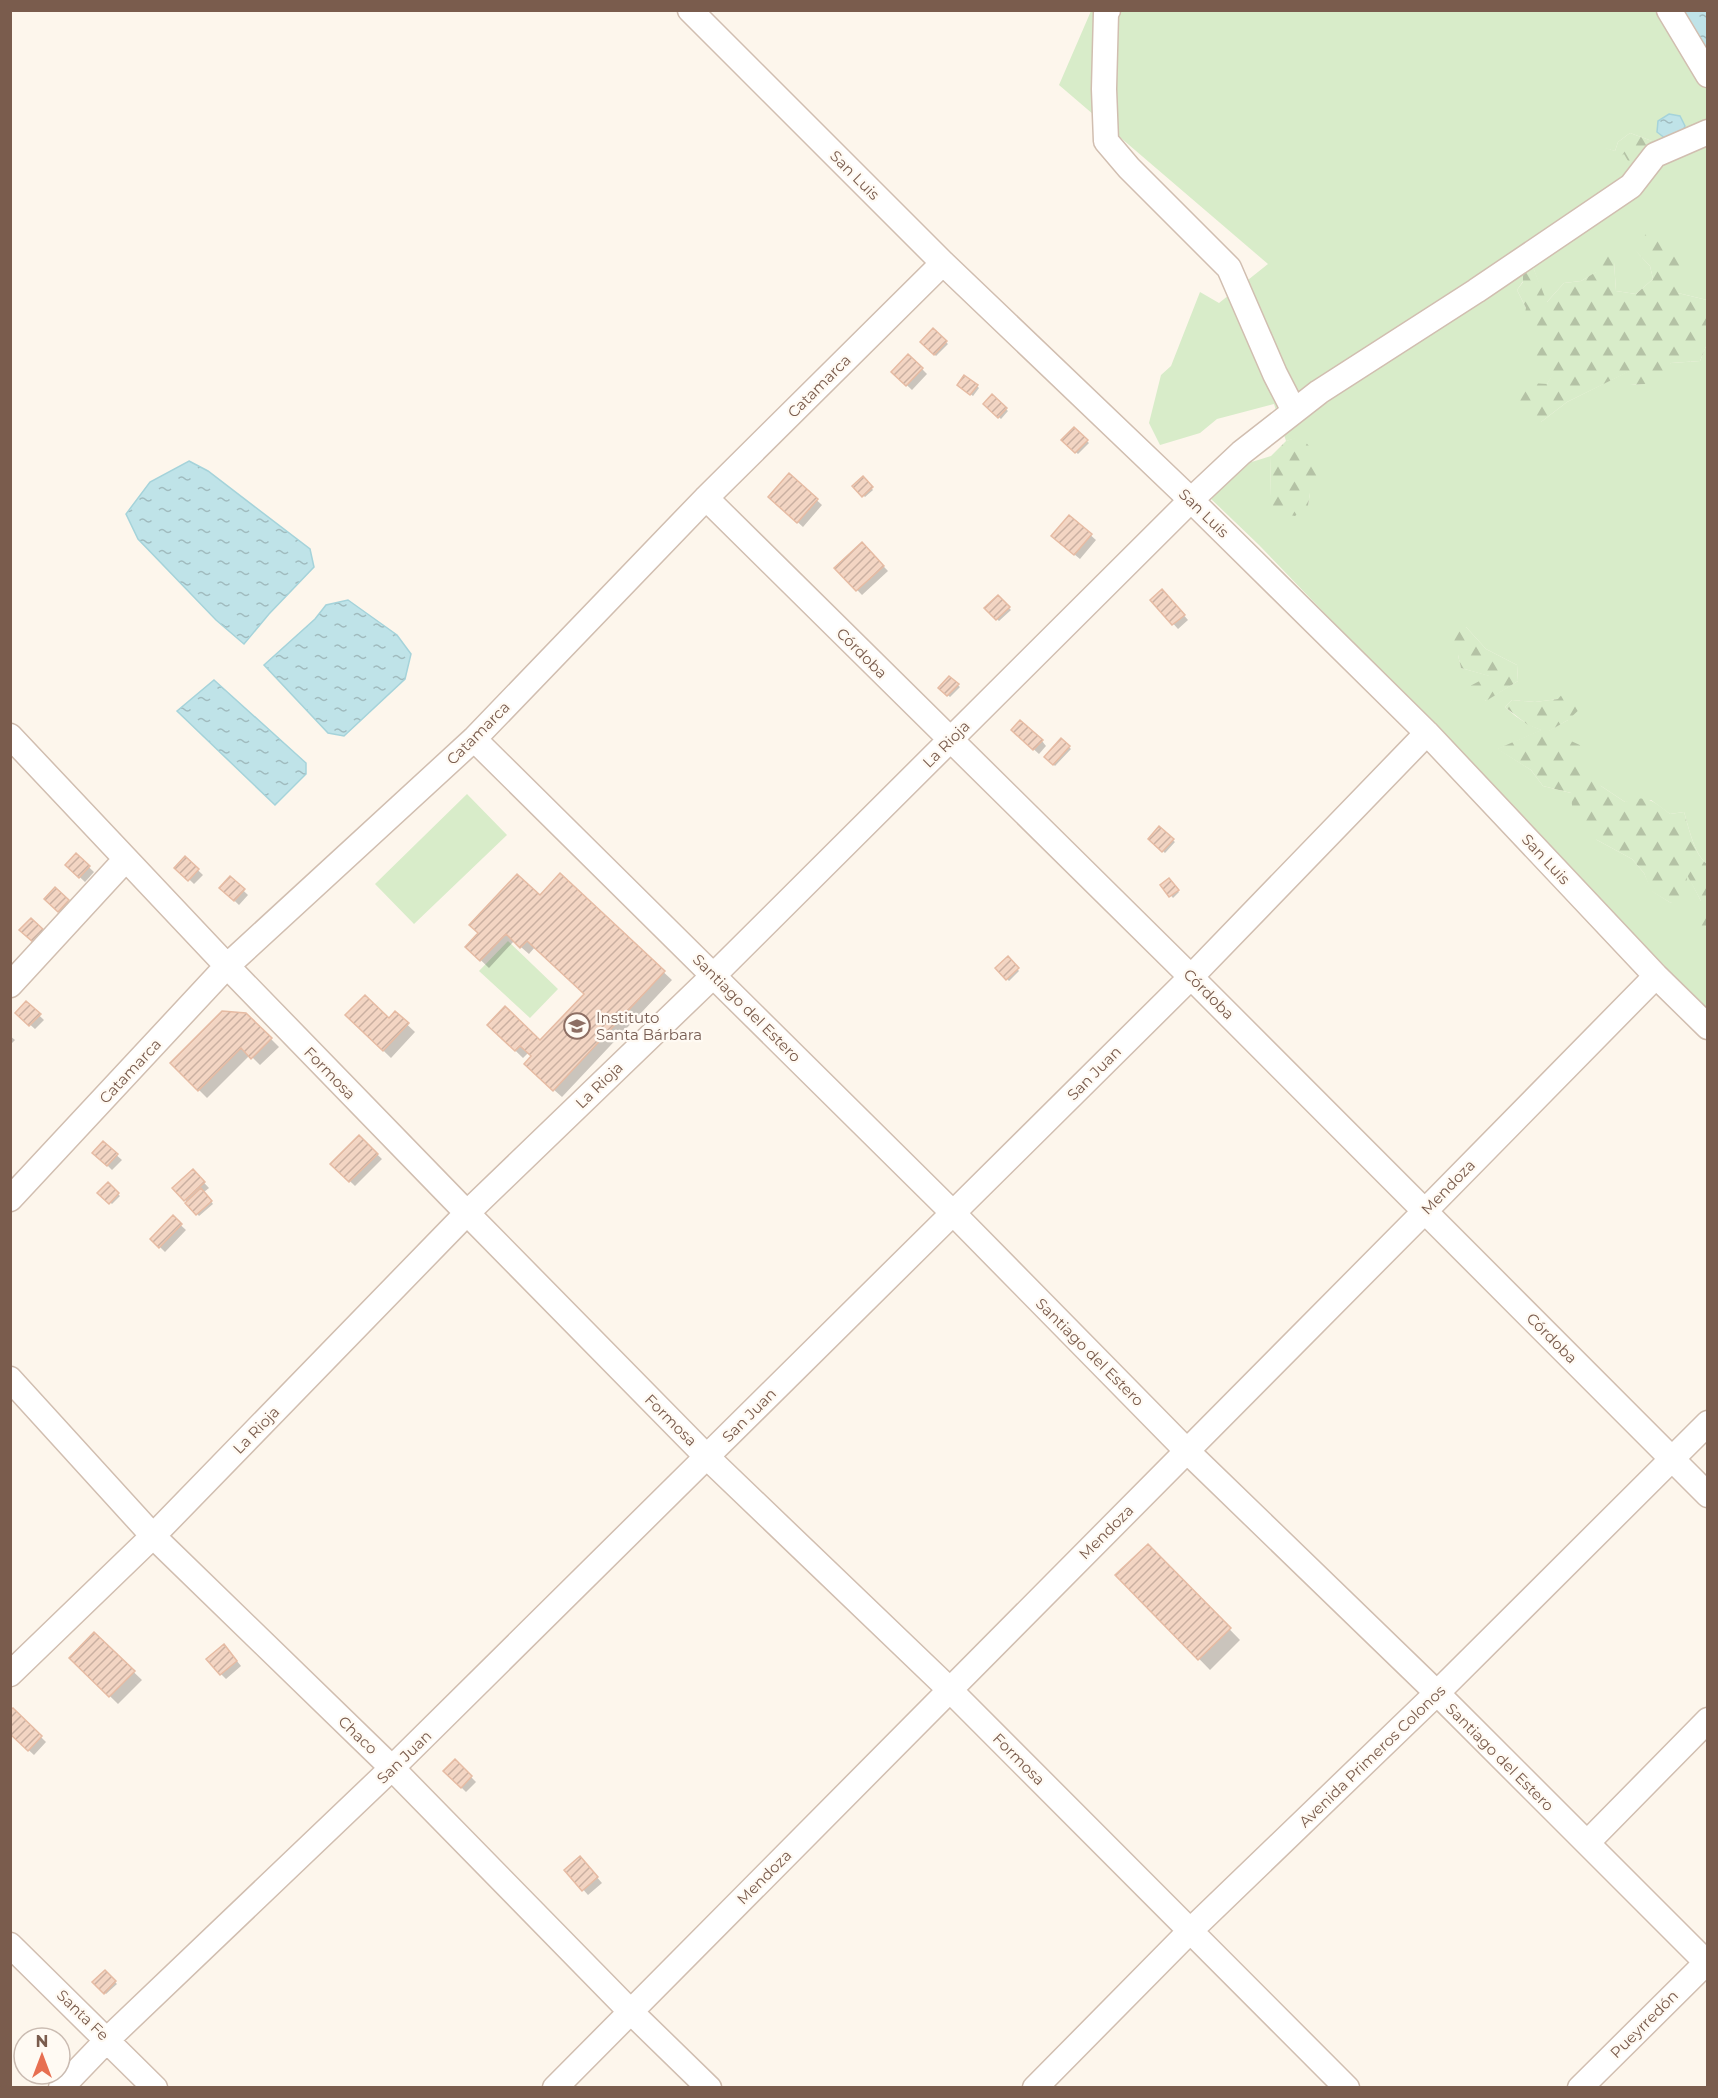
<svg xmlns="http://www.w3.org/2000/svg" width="1718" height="2098" viewBox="0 0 1718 2098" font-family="Montserrat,sans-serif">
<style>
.grass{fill:#d8ecc9;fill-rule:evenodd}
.forest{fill:url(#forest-firs)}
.water{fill:url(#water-ripples);stroke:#a5d3da;stroke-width:1.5}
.shadow{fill:#0003}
.building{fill:url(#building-hatch);stroke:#e6bba3;stroke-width:1.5}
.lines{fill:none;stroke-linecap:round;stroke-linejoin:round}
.minor-casing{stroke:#d1beb0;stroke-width:27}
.minor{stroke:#fff;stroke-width:24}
.labels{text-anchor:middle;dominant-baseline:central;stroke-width:4.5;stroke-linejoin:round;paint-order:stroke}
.street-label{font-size:15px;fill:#7a5c4d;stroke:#fffaf3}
.education-label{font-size:15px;fill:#785e54;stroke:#fffaf3;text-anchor:start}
</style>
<defs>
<pattern id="forest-firs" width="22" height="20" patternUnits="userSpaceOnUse" patternTransform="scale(1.5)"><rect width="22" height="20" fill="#d8ecc9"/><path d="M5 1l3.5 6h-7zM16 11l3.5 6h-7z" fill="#b4c2a5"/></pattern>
<pattern id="water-ripples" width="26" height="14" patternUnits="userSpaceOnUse" patternTransform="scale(1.5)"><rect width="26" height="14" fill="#bfe3e8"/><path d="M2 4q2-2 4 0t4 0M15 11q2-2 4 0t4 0" fill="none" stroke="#a0bbbe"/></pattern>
<pattern id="building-hatch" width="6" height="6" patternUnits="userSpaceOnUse" patternTransform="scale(1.5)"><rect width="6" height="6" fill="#f3d5c3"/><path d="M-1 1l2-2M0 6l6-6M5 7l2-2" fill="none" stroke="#cab0a1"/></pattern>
</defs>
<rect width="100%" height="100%" fill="#fdf6ec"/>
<path class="grass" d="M 1091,11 L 1682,11 L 1707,53 L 1707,300 L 1678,293 L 1635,250 L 1650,266 L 1653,279 L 1636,294 L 1616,291 L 1614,262 L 1581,281 L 1564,283 L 1546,303 L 1533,267 L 1517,290 L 1545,346 L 1555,372 L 1547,384 L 1541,422 L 1567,402 L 1631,370 L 1630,385 L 1644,384 L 1671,363 L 1700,361 L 1707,344 L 1707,864 C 1694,854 1689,828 1684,812 L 1670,814 L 1651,800 L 1625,802 L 1601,786 L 1548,731 L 1568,720 L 1559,699 L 1535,702 L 1512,700 L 1505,707 C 1517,718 1527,725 1542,730 L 1498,749 L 1531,770 L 1543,786 L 1571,793 L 1597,840 L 1632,859 L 1644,873 L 1652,891 L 1671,903 L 1687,874 L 1701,901 L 1701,928 L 1707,926 L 1707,1010 L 1259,545 L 1209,497 L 1229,469 L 1271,456 L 1270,497 L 1308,506 L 1310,493 L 1301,437 L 1286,441 L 1274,404 L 1217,419 L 1200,433 L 1160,445 L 1149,423 L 1161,375 L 1171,366 L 1200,292 L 1219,303 L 1268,264 L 1059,85 ZM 1630,133 L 1663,145 L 1624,154 L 1604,148 L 1615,151 L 1618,142 ZM 1466,627 L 1486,649 L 1517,665 L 1518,681 L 1485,701 L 1490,676 L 1461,668 L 1458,655 Z
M 467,794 L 507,835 L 414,924 L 375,884 Z
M 508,941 L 558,989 L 530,1018 L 479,971 Z"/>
<path class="forest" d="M 1630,133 L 1663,145 L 1643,170 L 1631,166 L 1624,154 L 1615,160 L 1598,159 L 1604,148 L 1615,151 L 1618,142 Z
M 1646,234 L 1664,242 L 1683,268 L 1678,293 L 1707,300 L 1707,344 L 1700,361 L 1671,363 L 1658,383 L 1630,385 L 1630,371 L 1567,402 L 1541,422 L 1516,420 L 1511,396 L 1531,383 L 1547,384 L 1554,372 L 1542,369 L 1535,354 L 1544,345 L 1523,323 L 1526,308 L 1517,290 L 1523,282 L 1523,267 L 1533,267 L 1547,302 L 1564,283 L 1581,281 L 1596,272 L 1599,258 L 1611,255 L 1614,262 L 1616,291 L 1636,294 L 1653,279 L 1650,266 L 1635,250 Z
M 1301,436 L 1319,459 L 1316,487 L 1310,493 L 1308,506 L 1295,516 L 1275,512 L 1270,497 L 1271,456 L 1286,441 Z
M 1466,627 L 1486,649 L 1517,665 L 1518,681 L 1486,701 L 1475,694 L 1470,686 L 1489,676 L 1461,668 L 1458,655 L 1448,636 Z
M 1564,692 L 1579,692 L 1581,708 L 1568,720 L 1549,731 L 1582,746 L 1583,766 L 1596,765 L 1601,786 L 1625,802 C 1647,794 1653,801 1670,814 L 1684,812 C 1689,828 1694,854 1707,864 L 1707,926 L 1701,929 L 1701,901 L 1687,875 L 1686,893 L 1671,903 L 1651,891 L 1644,873 L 1632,859 L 1597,840 L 1573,818 L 1571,793 L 1543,786 L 1531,770 L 1497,749 L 1541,730 L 1528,725 L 1505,707 L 1512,700 L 1535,702 L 1558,699 Z"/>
<path class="water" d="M 1682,11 L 1707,11 L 1707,53 Z
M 1669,114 L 1680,116 L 1685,126 L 1682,132 L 1666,139 L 1657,132 L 1658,121 Z
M 189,461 L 208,471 L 310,549 L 314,567 L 269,614 L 244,644 L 216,620 L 138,539 L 126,514 L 150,482 Z
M 348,600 L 397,635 L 411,654 L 405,679 L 344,736 L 328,733 L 264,665 L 315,619 L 326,605 Z
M 214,680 L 306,763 L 306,774 L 275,805 L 177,711 Z"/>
<path class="shadow" d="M 933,330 L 948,344 L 936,356 L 922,342 Z
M 909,356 L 927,374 L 912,390 L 893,372 Z
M 977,386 L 979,388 L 973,396 L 961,387 Z
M 992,397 L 1008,411 L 1001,419 L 985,404 Z
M 1074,429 L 1089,443 L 1078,454 L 1063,440 Z
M 789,475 L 822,505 L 803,527 L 770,497 Z
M 863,478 L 873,490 L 865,497 L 854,486 Z
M 1070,517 L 1096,540 L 1080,559 L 1058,541 Z
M 862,544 L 888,571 L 862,595 L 836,568 Z
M 1167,596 L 1188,620 L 1178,629 L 1152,600 Z
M 998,597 L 1011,610 L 999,621 L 986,608 Z
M 949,678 L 960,687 L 950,697 L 940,688 Z
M 1018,735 L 1042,741 L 1046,746 L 1039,754 Z
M 1061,740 L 1071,749 L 1055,766 L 1046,757 Z
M 1159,829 L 1175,842 L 1165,853 L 1150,839 Z
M 76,855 L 94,872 L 85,882 L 67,865 Z
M 185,858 L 203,875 L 194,884 L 176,867 Z
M 560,876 L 672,980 L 562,1097 L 534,1072 L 533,1057 L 528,1053 L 523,1058 L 489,1025 L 540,1042 L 585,994 L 535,947 L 529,954 L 514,941 L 489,968 L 467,947 L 540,897 Z
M 230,878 L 248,895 L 239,905 L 221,888 Z
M 1169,880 L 1179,892 L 1173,898 L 1162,885 Z
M 55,889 L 73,906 L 64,916 L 46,899 Z
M 1008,958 L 1019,971 L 1009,981 L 997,968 Z
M 26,1003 L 44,1020 L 35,1029 L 17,1013 Z
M 395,1013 L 415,1032 L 391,1058 L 347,1015 L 389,1020 Z
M 246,1014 L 279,1047 L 260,1065 L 250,1055 L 207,1098 L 172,1063 Z
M 10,1036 L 15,1040 L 10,1045 Z
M 359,1137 L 382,1159 L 355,1186 L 332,1164 Z
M 103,1143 L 122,1160 L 112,1170 L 95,1153 Z
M 193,1171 L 209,1188 L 204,1192 L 213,1204 L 199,1216 L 175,1188 Z
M 108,1184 L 120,1196 L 112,1204 L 100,1193 Z
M 173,1218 L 186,1230 L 165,1252 L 152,1239 Z
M 1148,1546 L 1240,1640 L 1210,1670 L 1117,1575 Z
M 94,1634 L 142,1680 L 118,1704 L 71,1658 Z
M 229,1651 L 241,1666 L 226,1679 L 221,1674 Z
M 13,1710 L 46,1742 L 34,1755 L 10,1733 Z
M 455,1761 L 476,1782 L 466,1792 L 445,1771 Z
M 580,1858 L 602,1883 L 588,1895 L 566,1870 Z
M 105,1972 L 117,1984 L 106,1994 L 94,1982 Z"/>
<path class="building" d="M 933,328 L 947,341 L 934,355 L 920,342 Z
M 908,354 L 923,368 L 906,386 L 891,372 Z
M 964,375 L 978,385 L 970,395 L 957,385 Z
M 992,394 L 1007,408 L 998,418 L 983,404 Z
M 1074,427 L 1088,440 L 1075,453 L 1061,440 Z
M 789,473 L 818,499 L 797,523 L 768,497 Z
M 863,476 L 873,487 L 862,497 L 852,486 Z
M 1069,515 L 1092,534 L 1074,555 L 1051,536 Z
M 862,542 L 884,566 L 856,591 L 834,568 Z
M 1162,589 L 1185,615 L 1172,625 L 1150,600 Z
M 998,595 L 1010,607 L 996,620 L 984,608 Z
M 949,676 L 959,684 L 947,696 L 938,688 Z
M 1020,720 L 1043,740 L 1033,750 L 1011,730 Z
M 1061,738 L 1070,746 L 1053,765 L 1044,757 Z
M 1159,826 L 1174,839 L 1162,852 L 1148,839 Z
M 76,853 L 90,866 L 79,878 L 65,865 Z
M 185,856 L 199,869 L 188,881 L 174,868 Z
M 560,873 L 665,971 L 553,1091 L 524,1064 L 531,1056 L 520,1046 L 515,1051 L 487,1025 L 505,1006 L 540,1040 L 584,994 L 527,941 L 520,948 L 506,934 L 480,961 L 465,947 L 478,933 L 469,925 L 517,874 L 540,895 Z
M 230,876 L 245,889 L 234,901 L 219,888 Z
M 1169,878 L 1179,890 L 1169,897 L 1160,885 Z
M 55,887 L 69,900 L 58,912 L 44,899 Z
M 31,918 L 45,931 L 34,943 L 19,930 Z
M 1008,956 L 1019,968 L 1006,980 L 995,968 Z
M 365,995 L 389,1018 L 395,1011 L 409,1023 L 383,1051 L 345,1015 Z
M 26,1001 L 41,1014 L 29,1026 L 15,1013 Z
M 222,1011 L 246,1013 L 272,1038 L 251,1059 L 241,1048 L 198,1091 L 170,1063 Z
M 359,1135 L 378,1154 L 349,1182 L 330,1164 Z
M 103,1141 L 118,1154 L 107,1166 L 92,1153 Z
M 193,1169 L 205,1182 L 184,1201 L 172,1188 Z
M 108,1182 L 119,1193 L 109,1204 L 97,1193 Z
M 201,1188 L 212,1201 L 196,1215 L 185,1203 Z
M 173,1215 L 182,1224 L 159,1248 L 150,1239 Z
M 1148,1544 L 1231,1628 L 1198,1660 L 1115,1575 Z
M 94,1632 L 135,1671 L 109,1697 L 69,1658 Z
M 224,1644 L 237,1661 L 220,1675 L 206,1659 Z
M 13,1708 L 42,1736 L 28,1751 L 10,1734 L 10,1710 Z
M 455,1759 L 472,1776 L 461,1788 L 443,1771 Z
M 580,1856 L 598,1877 L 582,1891 L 564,1870 Z
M 105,1970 L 116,1981 L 104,1994 L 92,1982 Z"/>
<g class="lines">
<g class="minor-casing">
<path id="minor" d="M 690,10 L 943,263 L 1191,500 L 1427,733 L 1656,976 L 1708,1027
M 1108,10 L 1106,13 L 1104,89 L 1106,141 L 1129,168 L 1229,268 L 1275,374 L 1294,411
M 1669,10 L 1708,75
M 706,498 L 1191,977 L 1708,1495
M 10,736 L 227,966 L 467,1213 L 707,1457 L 949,1689 L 1347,2088
M 474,739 L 953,1213 L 1187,1451 L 1437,1693 L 1708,1964
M 10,985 L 126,859
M 10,1199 L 227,966 L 474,739 L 706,498 L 943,263
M 10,1379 L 153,1536 L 392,1768 L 631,2012 L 709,2088
M 10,1674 L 153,1536 L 467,1213 L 714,975 L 1191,500 L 1241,453 L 1319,392 L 1476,291 L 1631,186 L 1655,155 L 1708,132
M 1587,1843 L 1708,1720
M 10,1945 L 155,2088
M 61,2088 L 108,2039 L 392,1768 L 953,1213 L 1191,977 L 1427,733
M 555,2088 L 1426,1210 L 1656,976
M 1035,2088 L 1190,1931 L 1437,1693 L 1708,1423
M 1580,2088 L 1708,1961"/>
</g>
<use href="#minor" class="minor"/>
</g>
<defs>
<g id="school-ring" transform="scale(1.35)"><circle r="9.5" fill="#fffaf3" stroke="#8d6e63" stroke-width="1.5"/><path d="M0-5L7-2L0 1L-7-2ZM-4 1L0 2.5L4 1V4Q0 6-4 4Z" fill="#8d6e63"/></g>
</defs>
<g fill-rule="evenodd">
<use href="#school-ring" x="577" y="1026"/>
</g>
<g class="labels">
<g class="street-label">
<text transform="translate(855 175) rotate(45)">San Luis</text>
<text transform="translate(819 386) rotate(-45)">Catamarca</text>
<text transform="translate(1204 513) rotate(44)">San Luis</text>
<text transform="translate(862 653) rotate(45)">Córdoba</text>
<text transform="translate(478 733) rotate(-45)">Catamarca</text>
<text transform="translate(946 744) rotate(-45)">La Rioja</text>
<text transform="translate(1546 859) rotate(47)">San Luis</text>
<text transform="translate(1209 994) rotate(45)">Córdoba</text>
<text transform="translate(747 1008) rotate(45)">Santiago del Estero</text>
<text transform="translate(130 1071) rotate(-47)">Catamarca</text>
<text transform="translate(330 1073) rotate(46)">Formosa</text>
<text transform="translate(1094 1073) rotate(-45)">San Juan</text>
<text transform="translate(599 1085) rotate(-44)">La Rioja</text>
<text transform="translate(1448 1187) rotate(-46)">Mendoza</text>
<text transform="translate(1552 1338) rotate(45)">Córdoba</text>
<text transform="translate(1090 1352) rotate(45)">Santiago del Estero</text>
<text transform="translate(749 1415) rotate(-45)">San Juan</text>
<text transform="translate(671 1420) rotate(45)">Formosa</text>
<text transform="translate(256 1430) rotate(-46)">La Rioja</text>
<text transform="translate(1106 1532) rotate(-45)">Mendoza</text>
<text transform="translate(358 1735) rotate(44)">Chaco</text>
<text transform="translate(1372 1756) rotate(-44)">Avenida Primeros Colonos</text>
<text transform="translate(404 1757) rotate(-44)">San Juan</text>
<text transform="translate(1500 1757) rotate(45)">Santiago del Estero</text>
<text transform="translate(1019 1759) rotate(45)">Formosa</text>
<text transform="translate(764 1877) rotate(-45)">Mendoza</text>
<text transform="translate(83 2015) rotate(44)">Santa Fe</text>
<text transform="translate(1644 2024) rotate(-45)">Pueyrredón</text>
</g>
<g class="education-label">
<text x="596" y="1017">Instituto<tspan x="596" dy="17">Santa Bárbara</tspan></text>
</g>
</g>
<rect width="1718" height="2098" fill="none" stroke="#7a5c4d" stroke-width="24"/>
<g transform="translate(42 2056)"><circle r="28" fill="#fffaf3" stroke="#cabbb1" stroke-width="1.5"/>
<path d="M0-4.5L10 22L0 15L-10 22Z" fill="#e76f51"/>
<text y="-9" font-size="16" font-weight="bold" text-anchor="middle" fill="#7a5c4d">N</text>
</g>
</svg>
